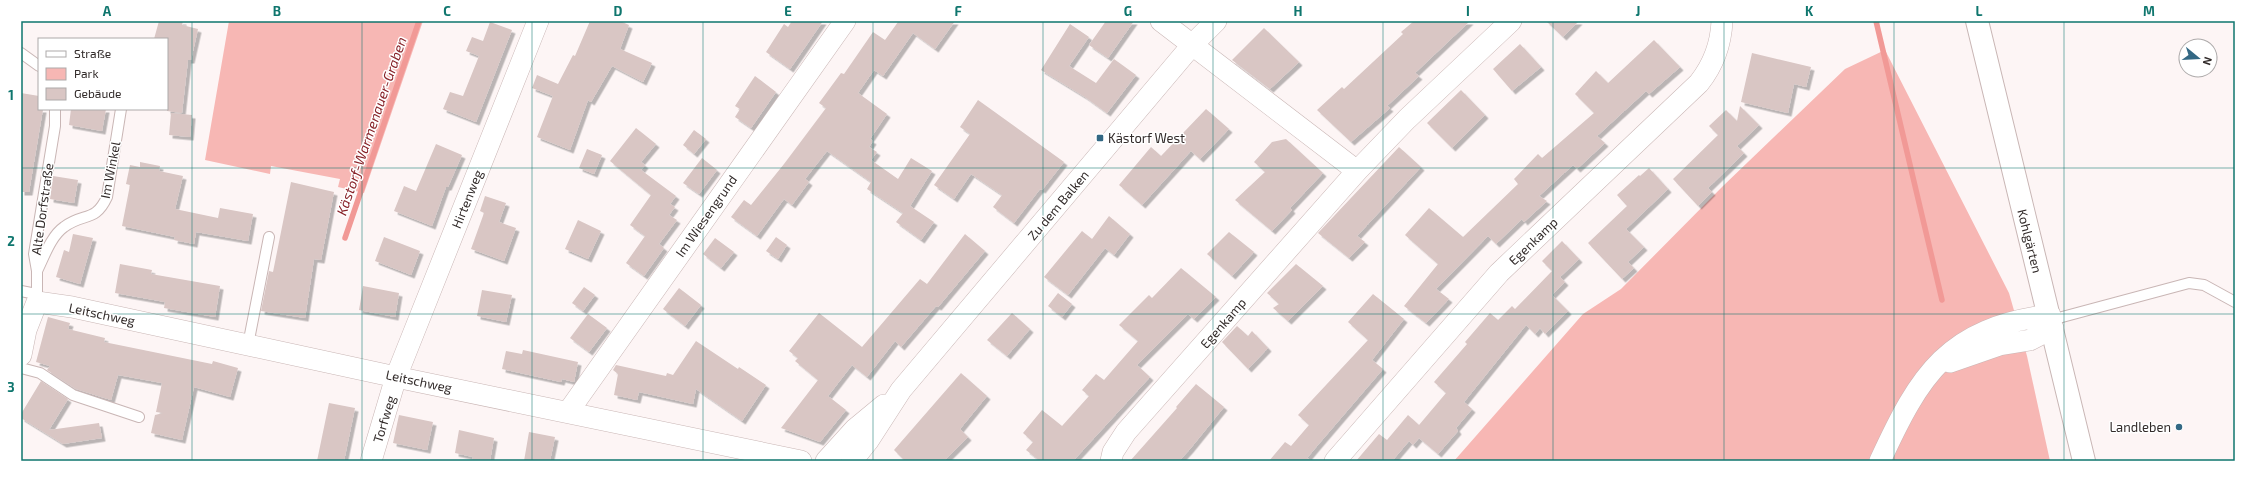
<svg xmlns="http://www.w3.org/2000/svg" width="2256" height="482" viewBox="0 0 2256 482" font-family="'Exo 2',sans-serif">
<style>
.green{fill:#f7b7b4}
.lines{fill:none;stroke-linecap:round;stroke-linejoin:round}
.stream{stroke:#f19996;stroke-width:5.5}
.building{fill:#d9c6c4;filter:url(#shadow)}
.service-casing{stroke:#c9b6b5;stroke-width:12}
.minor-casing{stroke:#c9b6b5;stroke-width:22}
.tertiary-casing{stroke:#c9b6b5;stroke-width:24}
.service{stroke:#fff;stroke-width:10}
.minor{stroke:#fff;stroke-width:21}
.tertiary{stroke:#fff;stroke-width:22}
.grid{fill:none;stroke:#0f766e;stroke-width:1;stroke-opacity:0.55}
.poi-dot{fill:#336884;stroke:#fff;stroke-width:1.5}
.labels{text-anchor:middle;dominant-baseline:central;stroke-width:3;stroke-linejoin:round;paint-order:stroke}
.poi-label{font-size:13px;fill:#322b2a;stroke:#fff;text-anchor:start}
.street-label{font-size:13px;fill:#322b2a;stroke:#fff}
.water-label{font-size:14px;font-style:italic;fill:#882329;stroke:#fff}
.neatline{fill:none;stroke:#0f766e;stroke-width:1.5}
.grid-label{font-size:13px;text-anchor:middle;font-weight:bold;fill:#0f766e}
</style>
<defs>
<filter id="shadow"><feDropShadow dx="3.5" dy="3.5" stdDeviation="0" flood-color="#0004"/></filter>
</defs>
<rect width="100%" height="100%" fill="#fdf5f5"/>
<path class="green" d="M 229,21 L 423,21 L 364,193 L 338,187 L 340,179 L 271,166 L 270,174 L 205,160 Z
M 1885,50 L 2009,293 L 2027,356 L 2050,461 L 1454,461 L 1583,314 L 1621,289 L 1723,186 L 1845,69 Z"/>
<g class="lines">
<path class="stream" d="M 1876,21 L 1942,300
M 345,238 L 419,21"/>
</g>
<path class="building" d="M 159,21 L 183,21 L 182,25 L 198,29 L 191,60 L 188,60 L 182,113 L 167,111 L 167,39 L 154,39 Z
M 590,21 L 620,21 L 629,25 L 620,49 L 652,63 L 643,82 L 612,66 L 591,102 L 588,100 L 570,150 L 537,137 L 553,96 L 532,88 L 537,75 L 558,84 L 573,55 L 575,56 Z
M 792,21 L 823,21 L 790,69 L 766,52 L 784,24 L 788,27 Z
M 896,21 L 955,21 L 935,49 L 913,33 L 883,76 L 874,70 L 858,93 L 887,114 L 870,139 L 873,141 L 869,147 L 877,152 L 871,160 L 898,179 L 911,158 L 932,171 L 910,206 L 934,222 L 921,240 L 896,222 L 903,213 L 867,189 L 871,182 L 827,151 L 805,179 L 809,182 L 792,205 L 784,199 L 757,236 L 731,217 L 744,200 L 751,205 L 784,164 L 826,108 L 819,103 L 841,73 L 844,74 L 873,32 L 885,40 L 898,22 Z
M 1106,21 L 1134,21 L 1108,58 L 1089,45 Z
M 1414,21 L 1470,21 L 1415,73 L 1419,76 L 1387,106 L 1390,108 L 1351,142 L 1317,110 L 1342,87 L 1344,89 L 1403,34 L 1401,32 Z
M 1546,21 L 1579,21 L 1563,37 Z
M 490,22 L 512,30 L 476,122 L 443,109 L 450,92 L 463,96 L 479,56 L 466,51 L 472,37 L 483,41 Z
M 1070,24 L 1089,37 L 1069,66 L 1096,83 L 1114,59 L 1136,75 L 1107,113 L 1085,97 L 1041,70 Z
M 1264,28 L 1299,62 L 1270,89 L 1232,60 Z
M 1654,40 L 1680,67 L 1649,94 L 1646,91 L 1597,136 L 1605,143 L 1577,169 L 1573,165 L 1539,196 L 1547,201 L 1524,222 L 1522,219 L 1496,244 L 1488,236 L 1436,289 L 1449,299 L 1426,323 L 1404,306 L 1438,264 L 1405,235 L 1429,208 L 1463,237 L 1518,184 L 1514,179 L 1538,154 L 1542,158 L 1594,113 L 1575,94 L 1596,71 L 1608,83 Z
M 1520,44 L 1541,67 L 1512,91 L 1493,69 Z
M 1752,53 L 1811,67 L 1806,87 L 1794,84 L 1788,113 L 1741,102 Z
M 755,76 L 776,92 L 751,128 L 735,117 L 740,109 L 735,106 Z
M 1461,90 L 1485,115 L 1452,148 L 1427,123 Z
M 21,93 L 39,96 L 39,109 L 43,109 L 29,192 L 21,192 Z
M 978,100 L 1064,162 L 1042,190 L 1040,189 L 1014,223 L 993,207 L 1002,195 L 971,174 L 954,199 L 934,185 L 970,134 L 960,127 Z
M 1740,106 L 1759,125 L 1737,146 L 1744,153 L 1708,188 L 1712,192 L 1698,206 L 1673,179 L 1718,135 L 1709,126 L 1726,110 L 1737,121 Z
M 71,109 L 106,109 L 102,131 L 69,125 Z
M 1206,109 L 1229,129 L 1200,159 L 1191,151 L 1142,205 L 1119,185 L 1151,147 L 1161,156 Z
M 171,113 L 192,115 L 190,137 L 169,135 Z
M 636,128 L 656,144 L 641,162 L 645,165 L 641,170 L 676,196 L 670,204 L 675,207 L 669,215 L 677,220 L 659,244 L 664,248 L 644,276 L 626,263 L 645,236 L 630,225 L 651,195 L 610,161 Z
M 694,130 L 706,139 L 694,154 L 683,145 Z
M 1286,139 L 1323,173 L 1290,208 L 1292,210 L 1272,231 L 1235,200 L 1265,172 L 1254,162 L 1272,142 Z
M 436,144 L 462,155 L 448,187 L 446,187 L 432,226 L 394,211 L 404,186 L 416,191 Z
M 1399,147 L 1421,167 L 1357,236 L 1365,242 L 1349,258 L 1318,233 Z
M 587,149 L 602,155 L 594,174 L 579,168 Z
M 702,158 L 717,170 L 699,194 L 683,183 Z
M 140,162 L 160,166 L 159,171 L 183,176 L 175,209 L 218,218 L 220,208 L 253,214 L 248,241 L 196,232 L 194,244 L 174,240 L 175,237 L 122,226 L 130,185 L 126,184 L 130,165 L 140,167 Z
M 1649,168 L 1668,189 L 1626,229 L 1644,247 L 1628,262 L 1634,268 L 1622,279 L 1588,243 L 1627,206 L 1617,195 L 1639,175 L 1640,176 Z
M 53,176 L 78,180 L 74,203 L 50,199 Z
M 291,182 L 334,192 L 321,260 L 314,259 L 305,318 L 261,311 L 269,271 L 273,272 Z
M 485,196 L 506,203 L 499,222 L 516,228 L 504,261 L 471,249 L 484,213 L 480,211 Z
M 1109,216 L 1130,234 L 1114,255 L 1105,248 L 1068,295 L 1044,277 L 1082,231 L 1092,239 Z
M 578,220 L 601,231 L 588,259 L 565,249 Z
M 1229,232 L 1254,252 L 1232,276 L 1207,254 Z
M 73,234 L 93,238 L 80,284 L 56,277 L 64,250 L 69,252 Z
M 965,234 L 985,251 L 938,307 L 936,306 L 901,347 L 895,341 L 867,377 L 852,365 L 828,396 L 846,410 L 820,442 L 781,428 L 818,380 L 795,361 L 798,358 L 789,351 L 819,313 L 862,347 L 920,279 L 927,284 Z
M 384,237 L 420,251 L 411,275 L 375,261 Z
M 776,237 L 787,245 L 778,259 L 766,251 Z
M 715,238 L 734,252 L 721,268 L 703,254 Z
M 1562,241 L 1579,259 L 1560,277 L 1565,282 L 1552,295 L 1568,311 L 1545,334 L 1540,328 L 1535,334 L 1526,325 L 1464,402 L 1472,409 L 1456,428 L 1458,431 L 1438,454 L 1419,438 L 1413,445 L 1409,441 L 1392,461 L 1356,461 L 1379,434 L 1387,440 L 1408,415 L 1419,425 L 1446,393 L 1434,382 L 1467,344 L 1465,342 L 1490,313 L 1498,320 L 1512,306 L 1515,309 L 1552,271 L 1542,261 Z
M 120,264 L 152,270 L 151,274 L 220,286 L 215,317 L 164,308 L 165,302 L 115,293 Z
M 1296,264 L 1323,286 L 1288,321 L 1273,308 L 1279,304 L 1267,293 Z
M 1181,268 L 1216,297 L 1194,319 L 1188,314 L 1137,365 L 1150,377 L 1073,461 L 1040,461 L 1026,450 L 1033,442 L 1023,433 L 1042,410 L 1062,426 L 1089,396 L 1082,390 L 1096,374 L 1104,380 L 1138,341 L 1119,325 L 1149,295 L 1152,298 Z
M 363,286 L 399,293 L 395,317 L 359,310 Z
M 584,287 L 595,295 L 583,311 L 572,303 Z
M 679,288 L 701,305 L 685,326 L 663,309 Z
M 482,290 L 512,295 L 506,322 L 477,316 Z
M 1058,293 L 1072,304 L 1062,317 L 1048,306 Z
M 1373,294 L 1404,319 L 1372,360 L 1383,369 L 1317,446 L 1307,458 L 1312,461 L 1269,461 L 1285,442 L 1291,446 L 1309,425 L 1298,415 L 1368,340 L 1348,322 Z
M 1012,313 L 1030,329 L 1007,356 L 987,340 Z
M 588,314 L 607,328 L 589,352 L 570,338 Z
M 48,317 L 70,323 L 68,329 L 105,338 L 104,342 L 212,364 L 213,361 L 238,368 L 230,397 L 194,387 L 182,440 L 151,433 L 155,415 L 163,413 L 156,412 L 162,383 L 118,375 L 111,400 L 76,389 L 47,370 L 50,366 L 36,362 Z
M 1237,326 L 1248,336 L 1252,331 L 1268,348 L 1248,369 L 1222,342 Z
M 696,341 L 738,369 L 739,367 L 766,385 L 742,421 L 696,389 L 693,404 L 639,392 L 637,400 L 614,395 L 618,374 L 613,370 L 616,365 L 666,376 L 667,373 L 673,375 Z
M 523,350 L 578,362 L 574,382 L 562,379 L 561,382 L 502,369 L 506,351 L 522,354 Z
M 961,373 L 987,396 L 960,429 L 968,437 L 944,461 L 905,461 L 894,450 Z
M 41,381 L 68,399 L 49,430 L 99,423 L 102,438 L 63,444 L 21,418 L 21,414 Z
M 1196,384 L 1224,407 L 1190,449 L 1179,461 L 1130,461 L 1177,408 L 1176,407 Z
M 329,403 L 355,408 L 344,461 L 317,461 Z
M 399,415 L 433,422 L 427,450 L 393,443 Z
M 459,430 L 494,438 L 490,461 L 472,461 L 473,457 L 455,453 Z
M 529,432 L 555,437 L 550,461 L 524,461 Z"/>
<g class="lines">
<g class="service-casing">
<path id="service" d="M 21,53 L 39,66
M 37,271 C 44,257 51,236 64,227 C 84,212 95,223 107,197 L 121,109
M 21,291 L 36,294
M 37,302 L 37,271 L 34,254 L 55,126 L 55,109
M 2051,320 L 2189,283 L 2204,285 L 2235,302
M 248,345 L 269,237
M 21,368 L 40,373 L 73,395 L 139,417"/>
</g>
<g class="minor-casing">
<path id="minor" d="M 1161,21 L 1357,171
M 21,355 L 26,330 L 37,302 L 72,307 L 396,377 L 801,461
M 1950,362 L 1999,345 L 2030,340 L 2053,328
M 568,412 L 845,21
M 371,461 L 396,377 L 538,21
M 826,461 L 855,429 L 884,405
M 852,461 L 868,441 L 901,390 L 1193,44 L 1216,21
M 1111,461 L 1113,452 L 1126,432 L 1357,171 L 1407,119 L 1511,21
M 1335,461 L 1499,273 L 1699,83 C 1714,64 1721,45 1722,21
M 1880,461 C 1920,374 1948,328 2050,315"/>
</g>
<g class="tertiary-casing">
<path id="tertiary" d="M 1977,21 L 2084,461"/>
</g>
<use href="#service" class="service"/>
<use href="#minor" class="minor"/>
<use href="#tertiary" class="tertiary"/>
</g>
<path class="grid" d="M 192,21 L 192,461M 362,21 L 362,461M 532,21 L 532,461M 703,21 L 703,461M 873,21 L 873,461M 1043,21 L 1043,461M 1213,21 L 1213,461M 1383,21 L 1383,461M 1553,21 L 1553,461M 1724,21 L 1724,461M 1894,21 L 1894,461M 2064,21 L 2064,461M 21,168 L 2235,168M 21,314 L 2235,314"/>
<g class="poi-dot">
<rect x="1096" y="134" width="8" height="8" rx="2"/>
<circle cx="2179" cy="427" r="4"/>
</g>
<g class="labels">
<g class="poi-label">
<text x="1108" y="138">Kästorf West</text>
<text x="2171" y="427" text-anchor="end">Landleben</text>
</g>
<g class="street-label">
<text transform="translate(110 170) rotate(-79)">Im Winkel</text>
<text transform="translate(467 199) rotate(-68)">Hirtenweg</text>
<text transform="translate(1058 205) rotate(-50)">Zu dem Balken</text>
<text transform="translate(42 209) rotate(-82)">Alte Dorfstraße</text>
<text transform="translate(706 216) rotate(-55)">Im Wiesengrund</text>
<text transform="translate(1533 241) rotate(-44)">Egenkamp</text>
<text transform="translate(2030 241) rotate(76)">Kohlgärten</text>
<text transform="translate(102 314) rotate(12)">Leitschweg</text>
<text transform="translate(1223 323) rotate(-49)">Egenkamp</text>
<text transform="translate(419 381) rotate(12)">Leitschweg</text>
<text transform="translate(384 419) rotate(-73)">Torfweg</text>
</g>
<g class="water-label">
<text transform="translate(371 126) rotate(-71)">Kästorf-Warmenauer-Graben</text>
</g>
</g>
<rect width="2256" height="482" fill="none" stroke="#ffffff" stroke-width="44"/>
<rect x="38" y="38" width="130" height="72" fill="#ffffff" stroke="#adaaaa"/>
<rect x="46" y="51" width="20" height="6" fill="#ffffff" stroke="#adaaaa"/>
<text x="74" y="58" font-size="12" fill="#322b2a">Straße</text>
<rect x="46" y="68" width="20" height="12" fill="#f7b7b4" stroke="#adaaaa"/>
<text x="74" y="78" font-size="12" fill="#322b2a">Park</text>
<rect x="46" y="88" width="20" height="12" fill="#d9c6c4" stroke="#adaaaa"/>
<text x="74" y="98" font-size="12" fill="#322b2a">Gebäude</text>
<g transform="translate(2198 58) rotate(108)"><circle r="19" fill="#ffffff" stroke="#adaaaa"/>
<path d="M0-3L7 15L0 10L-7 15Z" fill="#336884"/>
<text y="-6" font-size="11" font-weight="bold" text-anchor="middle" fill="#322b2a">N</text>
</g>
<rect x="22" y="22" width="2212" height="438" class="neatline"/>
<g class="grid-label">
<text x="107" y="16">A</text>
<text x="277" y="16">B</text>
<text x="447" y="16">C</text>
<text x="618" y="16">D</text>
<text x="788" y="16">E</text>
<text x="958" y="16">F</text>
<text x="1128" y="16">G</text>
<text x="1298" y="16">H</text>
<text x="1468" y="16">I</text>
<text x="1638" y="16">J</text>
<text x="1809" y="16">K</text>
<text x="1979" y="16">L</text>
<text x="2149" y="16">M</text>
<text x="11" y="100">1</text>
<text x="11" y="246">2</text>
<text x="11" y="392">3</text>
</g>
</svg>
